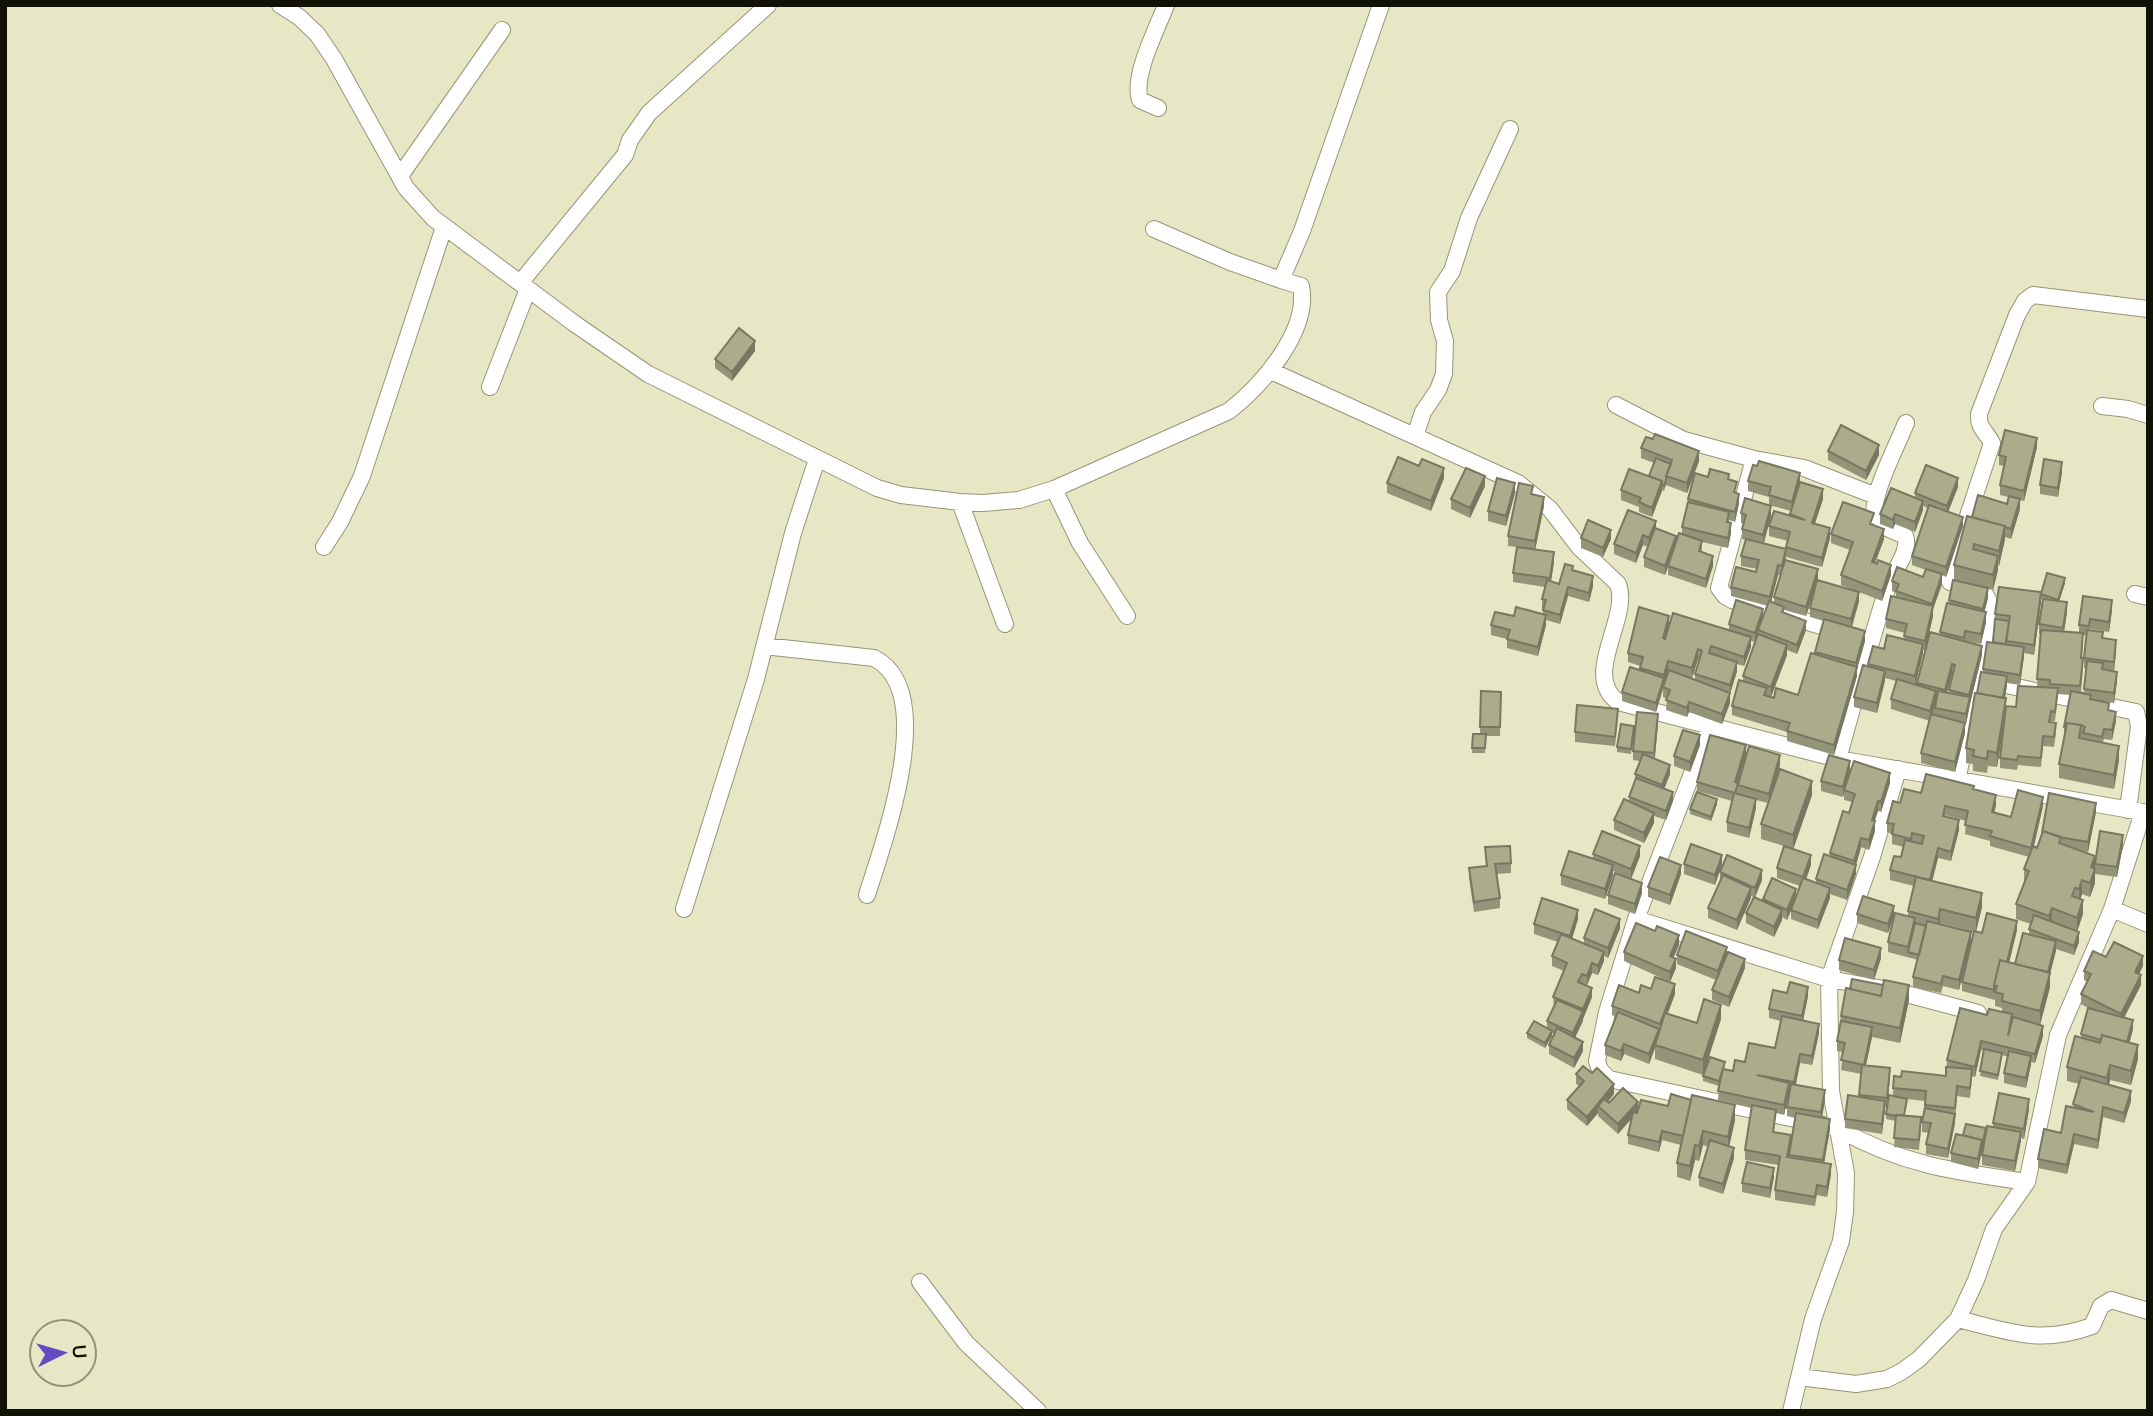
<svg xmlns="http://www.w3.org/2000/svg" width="2153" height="1416" viewBox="0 0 2153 1416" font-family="'Nunito Sans',sans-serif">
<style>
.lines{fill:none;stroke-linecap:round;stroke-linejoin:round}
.minor-casing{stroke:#969576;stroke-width:18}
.minor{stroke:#fff;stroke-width:16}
.wall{fill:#949478;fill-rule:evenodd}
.shaded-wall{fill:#787862}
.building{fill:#acac8c;stroke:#787862;stroke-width:2}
</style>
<rect width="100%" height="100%" fill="#e7e7c5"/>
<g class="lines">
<g class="minor-casing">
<path id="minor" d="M 280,5 L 299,17 L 317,34 L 334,59 L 406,188 L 433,218 L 575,324 L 648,374 L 877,488 L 901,495 L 960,502 L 983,503 L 1019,500 L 1054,489 L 1229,411 C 1262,385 1310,331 1301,286 L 1281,280 L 1302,231 L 1381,5
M 1158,108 L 1140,100 C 1132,76 1157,29 1166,5
M 400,176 L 502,30
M 1154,229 L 1230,262 L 1281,280
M 520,283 L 625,155 L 630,140 L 649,113 L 768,5
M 1271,371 L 1518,483 L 1550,509 L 1579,547 L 1618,584 C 1631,618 1581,675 1618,702 L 1838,759 L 2148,813
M 490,387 L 528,289
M 1616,405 L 1684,440 L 1754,459 L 1804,468 L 1876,496
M 2102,406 L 2128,409 L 2148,415
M 1415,436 L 1423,412 L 1438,390 L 1444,374 L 1445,341 L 1439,320 L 1438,292 L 1452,271 L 1469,218 L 1510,129
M 1754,459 L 1719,588 L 1725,596 L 1732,600 L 1842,632
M 1054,489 L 1080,543 L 1127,616
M 960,502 L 1005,624
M 324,547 L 340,522 L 362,476 L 444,227
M 2135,594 L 2148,597
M 764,646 L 874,658 C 940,691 883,843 867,895
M 1987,681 L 2136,712 L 2139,726 L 2128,810
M 1710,727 L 1636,919 L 1607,1012 L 1597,1061 L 1600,1070 L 1609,1079 L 1837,1128 C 1902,1165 1955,1172 2027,1182
M 1838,759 C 1854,701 1870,643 1888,586 C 1893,571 1911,551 1905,536 L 1876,523 C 1866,503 1898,444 1906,423
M 1957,781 L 1978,679 L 1990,603 L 1984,592 L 1950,582 L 1948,577 L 1992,443 C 1986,431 1978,429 1979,414 L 2017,315 L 2025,301 L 2033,295 L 2148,309
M 684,909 L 756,679 L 793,533 L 817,459
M 2112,909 L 2148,924
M 1636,919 L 1829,979 L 1895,991 L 1978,1013
M 920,1282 L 966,1343 L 1038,1411
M 1958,1319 C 2010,1332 2040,1345 2092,1326 L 2101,1306 L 2111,1300 L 2148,1311
M 1799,1377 L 1856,1384 L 1887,1379 L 1901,1372 L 1919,1359 L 1958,1319 L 1976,1280 L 1994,1229 L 2027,1182 L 2058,1035 L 2112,909 L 2143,812
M 1791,1411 L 1813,1319 L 1841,1241 L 1845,1212 L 1846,1173 L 1831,1091 L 1829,979 L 1872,857 L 1898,769"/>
</g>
<use href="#minor" class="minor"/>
</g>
<path class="wall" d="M 755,351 L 732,381 L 715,368 L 715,359 Z
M 2037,447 L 2024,501 L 2020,500 L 2020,509 L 2011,539 L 2005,537 L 1999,566 L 1998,565 L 1998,570 L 1993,590 L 1954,580 L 1954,565 L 2007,504 L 2009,497 L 2000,495 L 2000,485 L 2004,466 L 1999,465 L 1999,455 Z
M 1641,448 L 1699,461 L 1687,493 L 1666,485 L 1664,491 L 1662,490 L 1652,517 L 1639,512 L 1639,507 L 1621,500 L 1621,490 L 1649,476 L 1654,463 L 1641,458 Z
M 1828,451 L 1879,455 L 1866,480 L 1828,460 Z
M 2062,472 L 2058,497 L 2040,494 L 2040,485 Z
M 1708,477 L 1729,480 L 1736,493 L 1739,503 L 1735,522 L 1729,520 L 1731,533 L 1728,548 L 1702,542 L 1702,552 L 1713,566 L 1706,588 L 1668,575 L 1668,566 L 1665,575 L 1644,567 L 1644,557 L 1648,547 L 1643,545 L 1636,563 L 1614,554 L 1614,544 L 1656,528 L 1676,543 L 1682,534 L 1682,527 L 1688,505 L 1688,499 Z
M 1444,478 L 1431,511 L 1387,493 L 1387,483 Z
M 1748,481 L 1800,482 L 1823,499 L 1815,523 L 1830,538 L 1822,567 L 1786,557 L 1786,560 L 1818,579 L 1806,616 L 1784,610 L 1784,613 L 1806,630 L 1797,654 L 1787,650 L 1787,655 L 1771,697 L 1774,698 L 1798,695 L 1815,654 L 1824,621 L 1810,617 L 1810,608 L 1857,591 L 1841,585 L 1841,575 L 1850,550 L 1831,543 L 1831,534 L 1874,523 L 1873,525 L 1884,539 L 1875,563 L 1891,575 L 1882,601 L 1859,592 L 1859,601 L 1852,627 L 1865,641 L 1857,669 L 1857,676 L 1834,755 L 1787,741 L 1787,732 L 1732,715 L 1732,706 L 1743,681 L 1743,676 L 1758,634 L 1758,631 L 1755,642 L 1751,641 L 1751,647 L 1744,666 L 1737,664 L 1737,671 L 1730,694 L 1730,703 L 1722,724 L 1689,712 L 1687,717 L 1666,710 L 1667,699 L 1663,697 L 1663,690 L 1656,712 L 1622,701 L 1622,692 L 1640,670 L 1640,666 L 1628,662 L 1628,653 L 1669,624 L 1729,630 L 1729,624 L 1763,619 L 1768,606 L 1731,596 L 1731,587 L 1756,572 L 1757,569 L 1741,566 L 1741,556 L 1746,540 L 1742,539 L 1742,529 L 1744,524 L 1741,523 L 1741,513 L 1771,516 L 1764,543 L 1786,549 L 1788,541 L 1769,536 L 1769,526 L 1790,516 L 1791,511 L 1769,505 L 1769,497 L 1748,491 ZM 1778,575 L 1781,575 L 1774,597 L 1774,603 L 1771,602 ZM 1698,659 L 1699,659 L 1695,674 L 1695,680 L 1674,672 L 1692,678 Z
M 1485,486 L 1470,518 L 1451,509 L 1451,499 Z
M 1958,487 L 1948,511 L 1963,526 L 1946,577 L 1942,575 L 1942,584 L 1933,609 L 1933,616 L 1925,651 L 1923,650 L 1915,685 L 1917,685 L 1940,635 L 1949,600 L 1988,598 L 1984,612 L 1986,622 L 1981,644 L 1965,641 L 1982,655 L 1970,704 L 1966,724 L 1965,723 L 1965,733 L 1955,772 L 1921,763 L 1921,753 L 1930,721 L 1891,709 L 1891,699 L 1896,681 L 1885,678 L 1877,713 L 1854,707 L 1854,697 L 1868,666 L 1868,664 L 1884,649 L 1904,639 L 1905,633 L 1886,628 L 1886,619 L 1896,597 L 1896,593 L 1892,591 L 1892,581 L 1923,577 L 1926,570 L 1912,565 L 1912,556 L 1928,508 L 1923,506 L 1923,510 L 1915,532 L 1895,524 L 1893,529 L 1880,524 L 1880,514 L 1915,498 L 1915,493 ZM 1952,674 L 1953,674 L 1949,693 L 1947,693 Z
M 1515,493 L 1506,526 L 1488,521 L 1488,511 Z
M 1533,494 L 1544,506 L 1535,549 L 1554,562 L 1551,581 L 1559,584 L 1573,570 L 1593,586 L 1589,602 L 1568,596 L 1560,624 L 1546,620 L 1546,625 L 1538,656 L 1507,648 L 1507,639 L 1491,635 L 1491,625 L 1514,616 L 1543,614 L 1543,609 L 1542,609 L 1542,599 L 1545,587 L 1513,582 L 1513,573 L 1517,547 L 1508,546 L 1508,536 Z
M 1581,538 L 1611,539 L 1603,557 L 1581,548 Z
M 2065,583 L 2059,601 L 2067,612 L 2064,632 L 2079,633 L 2079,625 L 2112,610 L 2109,632 L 2090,629 L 2090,630 L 2103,638 L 2116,650 L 2114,671 L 2117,681 L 2114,703 L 2101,701 L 2109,710 L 2116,721 L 2112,740 L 2104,739 L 2103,742 L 2119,760 L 2114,789 L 2059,778 L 2059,764 L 2064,737 L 2064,727 L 2070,695 L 2058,694 L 2055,721 L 2051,721 L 2051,722 L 2056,733 L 2054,747 L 2043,746 L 2041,767 L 2018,765 L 2017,770 L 2000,768 L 2000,758 L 2005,716 L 1997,767 L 1988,766 L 1987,773 L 1973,771 L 1973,764 L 1966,763 L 1966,748 L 1983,669 L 1993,642 L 1995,614 L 2041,592 ZM 2041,599 L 2043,600 L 2039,624 L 2039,634 L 2040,634 L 2037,687 L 2016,707 L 2006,711 L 2005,698 L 2007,683 L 2020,685 L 2024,653 L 2034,655 ZM 2083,635 L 2086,635 L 2084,658 L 2084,668 L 2086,668 L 2084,693 L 2081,693 L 2083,668 L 2082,658 Z
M 1481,691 L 1501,692 L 1500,736 L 1486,736 L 1485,753 L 1472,753 L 1473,734 L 1480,734 Z
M 1618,719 L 1615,746 L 1575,742 L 1575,732 Z
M 1658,724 L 1655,758 L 1670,774 L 1664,788 L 1673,801 L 1666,820 L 1654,816 L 1654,823 L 1644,843 L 1614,830 L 1614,820 L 1629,802 L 1629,797 L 1635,782 L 1635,774 L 1640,761 L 1633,760 L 1633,751 Z
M 1634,731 L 1631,754 L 1617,752 L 1617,747 Z
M 1700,745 L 1690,772 L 1674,766 L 1674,756 Z
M 1746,754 L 1738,782 L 1780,765 L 1773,790 L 1812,795 L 1793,849 L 1811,865 L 1806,880 L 1816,883 L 1816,879 L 1830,856 L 1830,853 L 1849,813 L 1852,802 L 1844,800 L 1844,792 L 1843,797 L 1821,791 L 1821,781 L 1850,770 L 1890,783 L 1881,812 L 1878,811 L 1874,821 L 1875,831 L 1869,850 L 1861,847 L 1856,865 L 1856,874 L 1847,900 L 1830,894 L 1830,898 L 1818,929 L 1791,919 L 1791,910 L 1787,920 L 1782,917 L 1782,920 L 1774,937 L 1746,923 L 1746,913 L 1754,897 L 1751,896 L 1737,930 L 1708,918 L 1708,908 L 1720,882 L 1720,872 L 1762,880 L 1755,897 L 1763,901 L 1763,899 L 1796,896 L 1800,886 L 1777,878 L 1777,868 L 1784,846 L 1761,839 L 1761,824 L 1768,803 L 1756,800 L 1756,808 L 1749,838 L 1727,832 L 1727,822 L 1732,801 L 1697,791 L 1697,782 Z
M 1974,790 L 1996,805 L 1994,813 L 2011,817 L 2043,806 L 2034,846 L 2037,848 L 2096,812 L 2088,852 L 2079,850 L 2095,861 L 2123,845 L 2117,877 L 2095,874 L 2095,883 L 2090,897 L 2082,894 L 2080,899 L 2083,914 L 2077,931 L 2079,942 L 2074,955 L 2056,949 L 2050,974 L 2050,987 L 2040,1025 L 2043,1036 L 2035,1063 L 2031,1062 L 2026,1088 L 2004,1083 L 2004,1073 L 2008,1057 L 2002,1055 L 1998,1080 L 1980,1076 L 1984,1051 L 1981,1050 L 1975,1077 L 1972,1076 L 1970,1098 L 1957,1096 L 1955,1123 L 1948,1158 L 1926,1154 L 1926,1144 L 1929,1133 L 1922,1132 L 1922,1122 L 1925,1101 L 1907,1099 L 1904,1115 L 1921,1127 L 1919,1150 L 1894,1147 L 1896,1121 L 1886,1119 L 1886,1114 L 1893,1096 L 1893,1088 L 1901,1077 L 1946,1076 L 1947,1060 L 1987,1015 L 2002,1012 L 2002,1008 L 1995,1006 L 1995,1000 L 1962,991 L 1962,982 L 1974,932 L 1940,923 L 1971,942 L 1959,990 L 1943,986 L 1941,993 L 1913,987 L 1913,977 L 1918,960 L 1888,952 L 1888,942 L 1908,916 L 1908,911 L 1914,886 L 1890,880 L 1890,870 L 1901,857 L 1904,847 L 1892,844 L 1892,834 L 1887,832 L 1887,823 L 1900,803 L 1921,793 ZM 1945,815 L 1966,821 L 1965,834 L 1990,841 L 1990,846 L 2029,857 L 2024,869 L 2024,882 L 2016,904 L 2016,919 L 2031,924 L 2029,929 L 2029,934 L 2015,964 L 2009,962 L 2017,930 L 1982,933 L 1976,931 L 1982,907 L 1932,881 L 1938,858 L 1951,861 L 1959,830 L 1945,817 Z
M 1717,804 L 1711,821 L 1690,814 L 1690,809 Z
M 1485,847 L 1511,863 L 1511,873 L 1496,874 L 1500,898 L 1500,908 L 1474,912 L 1469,878 L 1469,868 L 1486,866 Z
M 1593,854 L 1640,856 L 1631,879 L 1613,871 L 1613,875 L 1605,899 L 1561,885 L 1561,875 L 1593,859 Z
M 1684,864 L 1722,864 L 1715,885 L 1684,874 Z
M 1681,874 L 1670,905 L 1648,897 L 1648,887 Z
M 1642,893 L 1635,914 L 1608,904 L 1608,895 Z
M 1857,914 L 1894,916 L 1888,933 L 1857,923 Z
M 1578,919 L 1572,939 L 1584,943 L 1584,938 L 1620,928 L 1608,958 L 1604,956 L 1604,961 L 1598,975 L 1592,973 L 1587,985 L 1592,997 L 1575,1038 L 1583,1051 L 1574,1068 L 1549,1054 L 1549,1045 L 1554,1034 L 1552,1033 L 1552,1036 L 1545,1048 L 1527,1038 L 1527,1033 L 1547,1029 L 1547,1021 L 1554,1007 L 1553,997 L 1564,971 L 1552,966 L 1552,956 L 1558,942 L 1534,934 L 1534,924 Z
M 1679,945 L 1673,957 L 1676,968 L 1670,982 L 1624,961 L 1624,952 Z
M 1727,954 L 1745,968 L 1729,1007 L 1712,1000 L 1712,990 L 1716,980 L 1677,964 L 1677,955 Z
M 2106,957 L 2143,966 L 2139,974 L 2141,985 L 2124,1017 L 2133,1029 L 2129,1043 L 2138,1059 L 2131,1085 L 2110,1080 L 2109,1085 L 2131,1101 L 2124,1123 L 2103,1117 L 2098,1149 L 2074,1144 L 2067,1174 L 2038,1168 L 2038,1159 L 2061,1133 L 2073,1107 L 2079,1084 L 2067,1081 L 2067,1067 L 2081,1038 L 2088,1008 L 2081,1004 L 2081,994 L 2087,982 L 2084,980 L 2084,971 Z
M 1881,958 L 1874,980 L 1839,970 L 1839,960 Z
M 1651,989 L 1675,994 L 1668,1013 L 1697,1023 L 1721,1019 L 1703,1075 L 1655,1059 L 1655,1048 L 1649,1064 L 1624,1054 L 1621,1061 L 1605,1055 L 1605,1045 L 1616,1017 L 1612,1015 L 1612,1006 L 1639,993 Z
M 1808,996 L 1803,1020 L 1819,1033 L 1812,1065 L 1800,1063 L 1796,1085 L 1825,1100 L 1822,1118 L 1830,1129 L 1824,1163 L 1831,1174 L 1827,1197 L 1817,1195 L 1815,1206 L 1775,1200 L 1775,1190 L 1779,1165 L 1745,1160 L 1745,1150 L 1751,1108 L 1718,1100 L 1719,1086 L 1703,1081 L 1703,1076 L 1725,1067 L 1724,1070 L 1733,1071 L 1745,1062 L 1775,1048 L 1781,1021 L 1769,1018 L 1769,1009 ZM 1789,1091 L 1790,1091 L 1787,1107 L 1787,1116 L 1795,1118 L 1789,1157 L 1774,1132 L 1776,1113 L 1784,1115 Z
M 1909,1000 L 1900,1043 L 1872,1037 L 1866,1065 L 1890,1077 L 1887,1108 L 1885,1107 L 1882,1134 L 1845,1128 L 1845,1119 L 1859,1097 L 1861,1074 L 1841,1070 L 1843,1052 L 1837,1051 L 1837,1041 L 1841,1016 Z
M 1576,1074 L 1614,1094 L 1608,1102 L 1609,1103 L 1638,1111 L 1668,1106 L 1735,1120 L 1729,1146 L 1734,1158 L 1723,1194 L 1699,1186 L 1699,1177 L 1708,1147 L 1703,1145 L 1699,1161 L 1695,1160 L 1690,1181 L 1677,1177 L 1677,1163 L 1681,1145 L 1662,1140 L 1659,1152 L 1628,1144 L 1628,1135 L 1632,1118 L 1618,1134 L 1598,1116 L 1598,1113 L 1587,1126 L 1567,1109 L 1567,1100 L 1579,1086 L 1576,1084 Z
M 2029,1109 L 2024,1139 L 2021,1138 L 2015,1171 L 1982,1165 L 1982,1155 L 1993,1127 L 1993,1123 Z
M 1986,1128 L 1978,1169 L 1951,1162 L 1951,1153 L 1963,1135 Z
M 1774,1177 L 1770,1198 L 1742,1192 L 1742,1183 Z"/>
<path class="shaded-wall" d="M 755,341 L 755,351 L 732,381 L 732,372 Z
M 2037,438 L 2037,447 L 2024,501 L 2024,491 Z
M 1879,445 L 1879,455 L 1866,480 L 1866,471 Z
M 1699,451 L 1699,461 L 1687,493 L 1687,483 Z
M 2062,462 L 2062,472 L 2058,497 L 2058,488 Z
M 1444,468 L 1444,478 L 1431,511 L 1431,501 Z
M 1800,473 L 1800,482 L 1792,511 L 1792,502 Z
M 1485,476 L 1485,486 L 1470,518 L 1470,508 Z
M 1958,478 L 1958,487 L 1947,515 L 1947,506 Z
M 1662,481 L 1662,491 L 1652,517 L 1652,508 Z
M 1515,483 L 1515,493 L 1506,526 L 1506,516 Z
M 1823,489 L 1823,499 L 1812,532 L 1812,523 Z
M 1739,494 L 1739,503 L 1735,522 L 1735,512 Z
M 1544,497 L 1544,506 L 1535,551 L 1535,541 Z
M 2020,499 L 2020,509 L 2011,539 L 2011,529 Z
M 1923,501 L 1923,510 L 1915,532 L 1915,522 Z
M 1771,506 L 1771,516 L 1763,545 L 1763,535 Z
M 1895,514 L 1895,524 L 1893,529 L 1893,520 Z
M 1963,517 L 1963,526 L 1946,577 L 1946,567 Z
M 1656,521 L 1656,531 L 1649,548 L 1649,538 Z
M 1731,523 L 1731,533 L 1728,548 L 1728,538 Z
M 2005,526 L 2005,540 L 1999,566 L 1999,551 Z
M 1830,528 L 1830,538 L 1822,567 L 1822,558 Z
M 1884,529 L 1884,539 L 1872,571 L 1872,562 Z
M 1611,530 L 1611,539 L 1603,557 L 1603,548 Z
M 1643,535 L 1643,545 L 1636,563 L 1636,553 Z
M 1676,536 L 1676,546 L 1665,575 L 1665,566 Z
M 1554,552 L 1554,562 L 1550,588 L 1550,578 Z
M 1713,556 L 1713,566 L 1706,588 L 1706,579 Z
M 1998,556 L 1998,570 L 1993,590 L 1993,575 Z
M 1778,565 L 1778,575 L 1770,606 L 1770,597 Z
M 1891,565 L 1891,575 L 1882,601 L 1882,591 Z
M 1818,569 L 1818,579 L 1806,616 L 1806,607 Z
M 1942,574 L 1942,584 L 1933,609 L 1933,616 L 1925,651 L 1925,641 L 1932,612 L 1932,604 Z
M 1593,576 L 1593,586 L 1589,602 L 1589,593 Z
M 2065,578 L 2065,583 L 2058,605 L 2058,600 Z
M 1568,587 L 1568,596 L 1560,624 L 1560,615 Z
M 1988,588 L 1988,598 L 1983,618 L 1983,609 Z
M 1859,592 L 1859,601 L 1851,629 L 1851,619 Z
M 2041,592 L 2041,602 L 2034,655 L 2034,645 Z
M 2112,600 L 2112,610 L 2109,632 L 2109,622 Z
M 2067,602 L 2067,612 L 2063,638 L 2063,628 Z
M 1763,609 L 1763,619 L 1755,642 L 1755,633 Z
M 1986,612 L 1986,622 L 1981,644 L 1981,634 Z
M 1546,615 L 1546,625 L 1538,656 L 1538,647 Z
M 1669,616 L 1669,626 L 1663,648 L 1663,638 Z
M 1806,621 L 1806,630 L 1797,654 L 1797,645 Z
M 1865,631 L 1865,641 L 1857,669 L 1857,676 L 1834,755 L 1834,745 L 1856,670 L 1856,663 Z
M 1751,637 L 1751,647 L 1744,666 L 1744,657 Z
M 2116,640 L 2116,650 L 2114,672 L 2114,662 Z
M 1923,644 L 1923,654 L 1915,686 L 1915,676 Z
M 1787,645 L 1787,655 L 1771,697 L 1771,687 Z
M 1982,646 L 1982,655 L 1970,704 L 1966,724 L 1966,714 L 1969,695 Z
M 2024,647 L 2024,657 L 2020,685 L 2020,675 Z
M 1698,649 L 1698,659 L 1692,678 L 1692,668 Z
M 1668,661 L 1668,670 L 1664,685 L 1664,675 Z
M 1737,662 L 1737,671 L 1730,694 L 1730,703 L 1722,724 L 1722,714 L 1730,693 L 1730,685 Z
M 1952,664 L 1952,674 L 1945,700 L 1945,690 Z
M 1885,671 L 1885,681 L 1877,713 L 1877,703 Z
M 2117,672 L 2117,681 L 2114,703 L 2114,693 Z
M 2007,676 L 2007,686 L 2003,709 L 2003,700 Z
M 1664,678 L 1664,688 L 1663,687 L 1656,712 L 1656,703 Z
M 1936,691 L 1936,701 L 1930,721 L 1930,711 Z
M 2006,698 L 2006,713 L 1997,767 L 1997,753 Z
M 1689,702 L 1689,712 L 1687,717 L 1687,708 Z
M 2116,712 L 2116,721 L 2112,740 L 2112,730 Z
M 1658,714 L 1658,724 L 1654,763 L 1654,753 Z
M 1965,723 L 1965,733 L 1955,772 L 1955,762 Z
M 1700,735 L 1700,745 L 1690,772 L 1690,762 Z
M 1746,745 L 1746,754 L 1735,791 L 1735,782 Z
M 2119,746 L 2119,760 L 2114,789 L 2114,775 Z
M 1780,755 L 1780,765 L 1769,803 L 1769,794 Z
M 1850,761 L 1850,770 L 1843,797 L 1843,787 Z
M 1670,765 L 1670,774 L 1662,795 L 1662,785 Z
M 1890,773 L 1890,783 L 1881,812 L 1881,802 Z
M 1812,781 L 1812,795 L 1793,850 L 1793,835 Z
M 1673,792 L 1673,801 L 1666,820 L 1666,811 Z
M 1996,795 L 1996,805 L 1992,822 L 1992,812 Z
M 2043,797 L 2043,806 L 2031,858 L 2031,848 Z
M 1717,799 L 1717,804 L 1711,821 L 1711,817 Z
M 1756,799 L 1756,808 L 1749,838 L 1749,828 Z
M 1878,801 L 1878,811 L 1872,830 L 1872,820 Z
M 2096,803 L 2096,812 L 2088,852 L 2088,842 Z
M 1654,813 L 1654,823 L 1644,843 L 1644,833 Z
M 1959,820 L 1959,830 L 1951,861 L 1951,852 Z
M 1875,821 L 1875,831 L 1869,850 L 1869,840 Z
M 2123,835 L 2123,845 L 2117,877 L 2117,867 Z
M 1861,838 L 1861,847 L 1856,865 L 1856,874 L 1847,900 L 1847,890 L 1854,870 L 1854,861 Z
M 1640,846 L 1640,856 L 1631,879 L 1631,869 Z
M 1938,848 L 1938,858 L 1930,890 L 1930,880 Z
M 1722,855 L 1722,864 L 1715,885 L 1715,875 Z
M 1811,855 L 1811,865 L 1803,887 L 1803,877 Z
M 2095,856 L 2095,883 L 2090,897 L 2091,867 Z
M 1613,865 L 1613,875 L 1605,899 L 1605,889 Z
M 1681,865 L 1681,874 L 1670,905 L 1670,895 Z
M 1762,870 L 1762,880 L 1755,897 L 1755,888 Z
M 2082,880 L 2082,894 L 2079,904 L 2079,889 Z
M 1642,883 L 1642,893 L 1635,914 L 1635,904 Z
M 1751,888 L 1751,898 L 1737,930 L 1737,920 Z
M 1830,888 L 1830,898 L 1818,929 L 1818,920 Z
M 1796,889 L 1796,899 L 1787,920 L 1787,910 Z
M 1982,893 L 1982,907 L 1976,932 L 1976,918 Z
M 2083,900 L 2083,914 L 2077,932 L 2077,918 Z
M 1894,906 L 1894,916 L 1888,933 L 1888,924 Z
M 2052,908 L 2052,923 L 2049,931 L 2049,916 Z
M 1940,909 L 1940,923 L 1938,933 L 1938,919 Z
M 1578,910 L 1578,919 L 1570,945 L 1570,936 Z
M 1782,910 L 1782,920 L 1774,937 L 1774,927 Z
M 1620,919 L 1620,928 L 1608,958 L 1608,948 Z
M 2017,921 L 2017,930 L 2006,976 L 2006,966 Z
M 1971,932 L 1971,942 L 1959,990 L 1959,980 Z
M 2079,932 L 2079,942 L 2074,955 L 2074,946 Z
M 1679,935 L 1679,945 L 1670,966 L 1670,956 Z
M 2056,941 L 2056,951 L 2050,974 L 2050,987 L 2040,1025 L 2040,1011 L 2048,973 Z
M 1727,947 L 1727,957 L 1718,981 L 1718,971 Z
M 1881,948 L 1881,958 L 1874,980 L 1874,970 Z
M 1604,952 L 1604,961 L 1598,975 L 1598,966 Z
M 2143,956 L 2143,966 L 2135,982 L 2135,972 Z
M 1676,959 L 1676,968 L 1670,982 L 1670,972 Z
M 1745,959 L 1745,968 L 1729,1007 L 1729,997 Z
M 1592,963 L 1592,973 L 1587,985 L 1587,976 Z
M 2141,975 L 2141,985 L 2121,1024 L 2121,1014 Z
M 1675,984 L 1675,994 L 1660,1033 L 1660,1024 Z
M 1909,985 L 1909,1000 L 1900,1043 L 1900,1028 Z
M 1808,987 L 1808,996 L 1802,1026 L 1802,1016 Z
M 1592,988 L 1592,997 L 1583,1019 L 1583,1009 Z
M 1721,1005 L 1721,1019 L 1703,1075 L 1703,1060 Z
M 1583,1011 L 1583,1021 L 1573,1042 L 1573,1033 Z
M 2133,1020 L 2133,1029 L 2126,1056 L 2126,1047 Z
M 1819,1024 L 1819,1033 L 1812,1065 L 1812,1056 Z
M 2043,1026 L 2043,1036 L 2035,1063 L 2035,1054 Z
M 1872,1027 L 1872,1037 L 1864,1074 L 1864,1065 Z
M 1659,1029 L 1659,1039 L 1655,1045 L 1655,1048 L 1649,1064 L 1649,1054 Z
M 1552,1031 L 1552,1036 L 1545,1048 L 1545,1043 Z
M 1981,1041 L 1981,1050 L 1975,1077 L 1975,1067 Z
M 1583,1042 L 1583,1051 L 1574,1068 L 1574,1058 Z
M 1624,1044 L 1624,1054 L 1621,1061 L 1621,1051 Z
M 2138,1045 L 2138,1059 L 2131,1085 L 2131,1071 Z
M 1800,1054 L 1800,1063 L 1794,1092 L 1794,1082 Z
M 2031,1056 L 2031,1065 L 2026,1088 L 2026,1078 Z
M 2110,1065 L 2110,1080 L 2107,1092 L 2107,1078 Z
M 1890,1068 L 1890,1077 L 1887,1108 L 1887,1098 Z
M 1789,1083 L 1789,1093 L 1784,1115 L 1784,1105 Z
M 1614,1084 L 1614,1094 L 1601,1109 L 1598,1106 L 1598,1113 L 1587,1126 L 1587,1117 Z
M 1825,1090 L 1825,1100 L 1821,1122 L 1821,1112 Z
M 2131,1091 L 2131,1101 L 2124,1123 L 2124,1113 Z
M 2029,1099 L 2029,1109 L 2024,1139 L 2024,1129 Z
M 1885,1101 L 1885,1110 L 1882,1134 L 1882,1124 Z
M 1638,1102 L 1638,1111 L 1618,1134 L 1618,1124 Z
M 1735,1105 L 1735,1120 L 1728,1152 L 1728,1137 Z
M 2103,1107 L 2103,1117 L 2098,1149 L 2098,1140 Z
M 1955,1114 L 1955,1123 L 1948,1158 L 1948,1149 Z
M 1830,1119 L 1830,1129 L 1823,1170 L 1823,1160 Z
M 1986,1128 L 1986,1133 L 1978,1169 L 1978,1159 Z
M 1662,1131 L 1662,1140 L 1659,1152 L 1659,1142 Z
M 1703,1131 L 1703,1145 L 1699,1161 L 1699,1146 Z
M 2021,1132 L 2021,1141 L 2015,1171 L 2015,1161 Z
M 2074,1134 L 2074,1144 L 2067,1174 L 2067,1165 Z
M 1695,1145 L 1695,1160 L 1690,1181 L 1690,1166 Z
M 1734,1148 L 1734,1158 L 1723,1194 L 1723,1184 Z
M 1831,1164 L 1831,1174 L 1827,1197 L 1827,1187 Z
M 1774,1168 L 1774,1177 L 1770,1198 L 1770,1188 Z"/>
<path class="building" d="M 739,328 L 755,341 L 732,372 L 715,359 Z
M 1841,425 L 1879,445 L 1866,471 L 1828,451 Z
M 2005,430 L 2037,438 L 2024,491 L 2000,485 L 2006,457 L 1999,455 Z
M 1655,434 L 1699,451 L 1687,483 L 1666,476 L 1672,460 L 1641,448 L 1646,437 L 1653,439 Z
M 1398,457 L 1419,466 L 1422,459 L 1444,468 L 1431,501 L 1387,483 Z
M 1656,458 L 1671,464 L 1666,476 L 1666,480 L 1664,486 L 1662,485 L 1662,481 L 1649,476 Z
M 2044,459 L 2062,462 L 2058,488 L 2040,485 Z
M 1759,461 L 1800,473 L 1792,502 L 1769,495 L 1771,487 L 1748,481 L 1753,465 L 1757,466 Z
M 1926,465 L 1958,478 L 1947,506 L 1915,493 Z
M 1466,468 L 1485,476 L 1470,508 L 1451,499 Z
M 1629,469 L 1662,481 L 1652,508 L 1639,502 L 1641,498 L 1621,490 Z
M 1710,469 L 1729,474 L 1728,479 L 1737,482 L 1734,492 L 1739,494 L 1735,512 L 1688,499 L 1695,473 L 1708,477 Z
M 1497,478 L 1515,483 L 1506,516 L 1488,511 Z
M 1800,482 L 1823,489 L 1812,523 L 1830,528 L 1822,558 L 1786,547 L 1790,532 L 1769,526 L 1774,511 L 1805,520 L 1790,514 Z
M 1519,483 L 1533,486 L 1531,494 L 1544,497 L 1535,541 L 1508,536 Z
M 1891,488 L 1923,501 L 1915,522 L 1895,514 L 1893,520 L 1880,514 Z
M 1978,495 L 2007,504 L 2009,496 L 2020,499 L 2011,529 L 2005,527 L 2005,526 L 1972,517 Z
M 1745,498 L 1771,506 L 1763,535 L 1742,529 L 1746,515 L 1741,513 Z
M 1688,502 L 1729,512 L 1727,522 L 1731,523 L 1728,538 L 1682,527 Z
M 1843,502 L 1874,513 L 1870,524 L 1884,529 L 1872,562 L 1877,564 L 1878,560 L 1891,565 L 1882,591 L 1841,575 L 1853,542 L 1831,534 Z
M 1929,505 L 1963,517 L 1946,567 L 1912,556 Z
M 1628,510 L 1656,521 L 1649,538 L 1643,535 L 1636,553 L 1614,544 Z
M 1967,516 L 2005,526 L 1999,551 L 1974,544 L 1973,549 L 1998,556 L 1993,575 L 1954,565 Z
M 1588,520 L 1611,530 L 1603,548 L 1581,538 Z
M 1655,528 L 1676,536 L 1665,566 L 1644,557 Z
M 1679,533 L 1702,541 L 1699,551 L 1713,556 L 1706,579 L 1668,566 Z
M 1746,539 L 1786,549 L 1782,566 L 1778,565 L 1770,597 L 1731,587 L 1736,567 L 1756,572 L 1759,560 L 1741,556 Z
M 1517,547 L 1554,552 L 1550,578 L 1513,573 Z
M 1785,560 L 1818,569 L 1806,607 L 1774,597 Z
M 1565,564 L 1573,566 L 1572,570 L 1593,576 L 1589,593 L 1568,587 L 1560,615 L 1543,610 L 1546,600 L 1542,599 L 1547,580 L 1559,584 Z
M 1897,567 L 1923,577 L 1926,569 L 1942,574 L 1932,604 L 1896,591 L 1899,584 L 1892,581 Z
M 2047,573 L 2065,578 L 2058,600 L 2041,594 Z
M 1817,580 L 1859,592 L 1851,619 L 1810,608 Z
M 1953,580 L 1988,588 L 1983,609 L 1949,600 Z
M 1999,587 L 2041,592 L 2034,645 L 2006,641 L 2010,616 L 1995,614 Z
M 1891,596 L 1933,606 L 1925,641 L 1904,636 L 1907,624 L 1886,619 Z
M 2083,596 L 2112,600 L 2109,622 L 2090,619 L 2089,626 L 2079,625 Z
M 2043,599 L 2067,602 L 2063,628 L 2039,624 Z
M 1736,600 L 1763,609 L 1755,633 L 1729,624 Z
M 1769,601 L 1784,607 L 1782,612 L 1806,621 L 1797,645 L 1758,630 Z
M 1947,603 L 1986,612 L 1981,634 L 1965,631 L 1964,638 L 1940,632 Z
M 1516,607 L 1546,615 L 1538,647 L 1507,639 L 1510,630 L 1491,625 L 1495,612 L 1514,616 Z
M 1639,607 L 1669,616 L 1663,638 L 1665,639 L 1673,613 L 1751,637 L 1744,657 L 1711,646 L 1709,653 L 1737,662 L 1730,685 L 1695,674 L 1702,651 L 1698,649 L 1692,668 L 1668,661 L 1664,675 L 1640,668 L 1643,657 L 1628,653 Z
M 1824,619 L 1865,631 L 1856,663 L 1815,652 Z
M 1995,619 L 2009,621 L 2006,644 L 1993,642 Z
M 2041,630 L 2083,633 L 2081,658 L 2083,658 L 2080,686 L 2050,684 L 2050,680 L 2037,679 Z
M 2087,630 L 2103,632 L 2102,638 L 2116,640 L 2114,662 L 2084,658 Z
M 1930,632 L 1982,646 L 1969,695 L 1949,690 L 1955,665 L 1952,664 L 1945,690 L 1917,683 Z
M 1758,634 L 1787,645 L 1771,687 L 1743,676 Z
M 1887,635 L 1923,644 L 1915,676 L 1868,664 L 1873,646 L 1884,649 Z
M 1987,642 L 2024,647 L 2020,675 L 1983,669 Z
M 1811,653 L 1857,667 L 1834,745 L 1787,731 L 1790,723 L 1732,706 L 1739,680 L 1767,688 L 1764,695 L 1774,698 L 1776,688 L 1798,695 Z
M 2087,661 L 2103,663 L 2102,669 L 2117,672 L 2114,693 L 2084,689 Z
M 1863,665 L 1885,671 L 1877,703 L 1854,697 Z
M 1630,667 L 1664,678 L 1656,703 L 1622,692 Z
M 1669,670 L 1730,693 L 1722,714 L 1689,702 L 1687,708 L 1666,700 L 1670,690 L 1663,687 Z
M 1981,672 L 2007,676 L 2003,698 L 1977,693 Z
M 1897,679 L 1936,691 L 1930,711 L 1891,699 Z
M 2018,686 L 2058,688 L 2055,712 L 2051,711 L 2049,722 L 2056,723 L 2054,737 L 2043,736 L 2041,758 L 2018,756 L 2017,760 L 2000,758 L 2006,706 L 2016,707 Z
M 1481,691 L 1501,692 L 1500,727 L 1480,727 Z
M 1938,691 L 1970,697 L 1966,714 L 1935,708 Z
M 2071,691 L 2091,695 L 2090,699 L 2109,703 L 2108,710 L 2116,712 L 2112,730 L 2104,729 L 2102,737 L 2083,733 L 2085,727 L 2081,725 L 2067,723 L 2066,727 L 2064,727 Z
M 1975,693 L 2006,698 L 1997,753 L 1988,751 L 1987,759 L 1973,756 L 1974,750 L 1966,748 Z
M 1577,705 L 1618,709 L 1615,737 L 1575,732 Z
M 1637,712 L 1658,714 L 1654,753 L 1633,751 Z
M 1931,714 L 1965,723 L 1955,762 L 1921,753 Z
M 2067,723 L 2081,725 L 2079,738 L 2119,746 L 2114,775 L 2059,764 Z
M 1621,724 L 1634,726 L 1631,749 L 1617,747 Z
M 1683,730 L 1700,735 L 1690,762 L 1674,756 Z
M 1473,734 L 1486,734 L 1485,748 L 1472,748 Z
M 1710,735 L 1746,745 L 1735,782 L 1738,783 L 1735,793 L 1697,782 Z
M 1749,746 L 1780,755 L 1769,794 L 1738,785 Z
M 1643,754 L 1670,765 L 1662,785 L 1635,774 Z
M 1829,755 L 1850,761 L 1843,787 L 1821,781 Z
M 1854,761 L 1890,773 L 1881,802 L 1878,801 L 1872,820 L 1875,821 L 1869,840 L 1861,838 L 1854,861 L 1830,853 L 1843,811 L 1849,813 L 1855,794 L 1844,790 Z
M 1780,769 L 1812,781 L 1793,835 L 1761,824 Z
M 1926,774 L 1974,786 L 1973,789 L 1996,795 L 1992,812 L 2011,817 L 2018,790 L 2043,797 L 2031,848 L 1990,836 L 1992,831 L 1965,825 L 1968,811 L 1945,806 L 1943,816 L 1959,820 L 1951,852 L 1938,848 L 1930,880 L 1890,870 L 1894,856 L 1901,857 L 1905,840 L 1922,844 L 1924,836 L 1912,833 L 1911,839 L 1892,834 L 1894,824 L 1887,823 L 1893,801 L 1900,803 L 1904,789 L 1921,793 Z
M 1636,778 L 1673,792 L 1666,811 L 1629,797 Z
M 1697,792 L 1717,799 L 1711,817 L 1690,809 Z
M 1734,793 L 1756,799 L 1749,828 L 1727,822 Z
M 2049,793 L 2096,803 L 2088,842 L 2059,837 L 2043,831 L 2042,833 Z
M 1624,799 L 1654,813 L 1644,833 L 1614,820 Z
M 1602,831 L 1640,846 L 1631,869 L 1593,854 Z
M 2043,831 L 2061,837 L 2059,843 L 2095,856 L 2091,867 L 2095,869 L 2090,883 L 2082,880 L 2079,889 L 2075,888 L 2072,896 L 2083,900 L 2077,918 L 2052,908 L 2049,916 L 2016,904 L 2029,871 L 2024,869 L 2033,846 L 2037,848 Z
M 2100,831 L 2123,835 L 2117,867 L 2095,864 Z
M 1691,844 L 1722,855 L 1715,875 L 1684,864 Z
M 1510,846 L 1511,863 L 1495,864 L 1500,898 L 1474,902 L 1469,868 L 1487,866 L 1485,847 Z
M 1784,846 L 1811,855 L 1803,877 L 1777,868 Z
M 1569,851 L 1613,865 L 1605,889 L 1561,875 Z
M 1824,854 L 1856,865 L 1847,890 L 1816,879 Z
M 1727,855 L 1762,870 L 1755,888 L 1720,872 Z
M 1660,857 L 1681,865 L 1670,895 L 1648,887 Z
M 1615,873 L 1642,883 L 1635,904 L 1608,895 Z
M 1723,875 L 1751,888 L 1737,920 L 1708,908 Z
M 1916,877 L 1982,893 L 1976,918 L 1940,909 L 1938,919 L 1908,911 Z
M 1772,878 L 1796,889 L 1787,910 L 1763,899 Z
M 1803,878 L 1830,888 L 1818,920 L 1791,910 Z
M 1863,896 L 1894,906 L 1888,924 L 1857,914 Z
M 1754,897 L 1782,910 L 1774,927 L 1746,913 Z
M 1542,898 L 1578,910 L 1570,936 L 1534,924 Z
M 1595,909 L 1620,919 L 1608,948 L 1584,938 Z
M 1895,913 L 1915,918 L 1908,947 L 1888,942 Z
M 1987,913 L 2017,921 L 2007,962 L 2000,960 L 1994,985 L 1994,990 L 1962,982 L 1974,931 L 1982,933 Z
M 2034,915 L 2079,932 L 2074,946 L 2029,929 Z
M 1927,921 L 1971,932 L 1959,980 L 1943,976 L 1941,984 L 1913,977 Z
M 1636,923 L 1655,931 L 1657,926 L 1679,935 L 1670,956 L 1676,959 L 1670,972 L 1624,952 Z
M 1915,923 L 1926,926 L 1919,955 L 1908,952 Z
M 1686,931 L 1727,947 L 1718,971 L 1677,955 Z
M 2023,933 L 2056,941 L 2048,972 L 2015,964 Z
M 1561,934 L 1604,952 L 1598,966 L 1592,963 L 1587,976 L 1582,974 L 1578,982 L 1592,988 L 1583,1009 L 1553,997 L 1567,963 L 1552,956 Z
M 1845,938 L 1881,948 L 1874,970 L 1839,960 Z
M 2114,942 L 2143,956 L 2135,972 L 2141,975 L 2121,1014 L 2081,994 L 2091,974 L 2084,971 L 2093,951 L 2106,957 Z
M 1728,952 L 1745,959 L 1729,997 L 1712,990 Z
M 2000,960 L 2050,973 L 2040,1011 L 2002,1001 L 2003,994 L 1995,992 L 1997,986 L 1994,985 Z
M 1655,977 L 1675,984 L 1660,1024 L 1612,1006 L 1619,985 L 1639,993 L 1641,985 L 1651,989 Z
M 1852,979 L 1883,985 L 1881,996 L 1850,989 Z
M 1884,980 L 1909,985 L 1900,1028 L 1841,1016 L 1846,988 L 1881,996 Z
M 1790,982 L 1808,987 L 1802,1016 L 1769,1009 L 1773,990 L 1787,993 Z
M 1704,999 L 1721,1005 L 1703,1060 L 1655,1045 L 1665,1013 L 1697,1023 Z
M 1557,1000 L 1583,1011 L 1573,1033 L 1547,1021 Z
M 1960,1008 L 1987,1015 L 1989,1009 L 2012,1014 L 2008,1036 L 2013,1017 L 2043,1026 L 2035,1054 L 1981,1041 L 1975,1067 L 1947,1060 Z
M 2088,1008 L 2133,1020 L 2127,1042 L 2102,1035 L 2101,1040 L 2081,1034 Z
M 1618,1012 L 1659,1029 L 1649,1054 L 1624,1044 L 1621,1051 L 1605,1045 Z
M 1782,1016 L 1819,1024 L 1812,1056 L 1800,1054 L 1794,1082 L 1757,1075 L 1789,1083 L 1784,1105 L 1718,1091 L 1723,1069 L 1733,1071 L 1735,1060 L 1745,1062 L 1749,1043 L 1775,1048 Z
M 1534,1021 L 1552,1031 L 1545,1043 L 1527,1033 Z
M 1841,1021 L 1872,1027 L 1864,1065 L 1841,1060 L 1845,1043 L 1837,1041 Z
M 1557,1028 L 1583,1042 L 1574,1058 L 1549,1045 Z
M 2102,1035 L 2138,1045 L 2131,1071 L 2110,1065 L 2107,1078 L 2067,1067 L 2075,1036 L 2100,1043 Z
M 1984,1049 L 2002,1053 L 1998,1075 L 1980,1071 Z
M 2009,1051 L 2031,1056 L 2026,1078 L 2004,1073 Z
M 1710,1057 L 1725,1062 L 1719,1081 L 1703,1076 Z
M 1862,1065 L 1890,1068 L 1887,1098 L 1859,1095 Z
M 1583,1066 L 1592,1073 L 1597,1068 L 1614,1084 L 1587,1117 L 1567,1100 L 1584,1081 L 1576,1074 Z
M 1946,1067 L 1972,1069 L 1970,1088 L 1957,1086 L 1955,1108 L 1925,1105 L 1926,1091 L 1893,1088 L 1894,1076 L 1901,1077 L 1902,1071 L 1946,1076 Z
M 2081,1077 L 2131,1091 L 2124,1113 L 2103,1107 L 2098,1140 L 2074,1134 L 2067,1165 L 2038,1159 L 2044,1129 L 2061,1133 L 2066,1106 L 2094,1112 L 2073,1104 Z
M 1791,1084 L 1825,1090 L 1821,1112 L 1787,1107 Z
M 1623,1088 L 1638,1102 L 1618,1124 L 1598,1106 L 1604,1099 L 1609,1103 Z
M 1999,1093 L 2029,1099 L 2024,1129 L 1993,1123 Z
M 1671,1094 L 1691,1100 L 1683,1136 L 1662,1131 L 1659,1142 L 1628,1135 L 1633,1112 L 1637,1113 L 1641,1100 L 1668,1106 Z
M 1692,1095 L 1735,1105 L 1728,1137 L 1703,1131 L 1699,1146 L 1695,1145 L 1690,1166 L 1677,1163 Z
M 1848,1095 L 1885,1101 L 1882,1124 L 1845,1119 Z
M 1889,1095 L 1907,1099 L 1904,1115 L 1896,1115 L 1896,1116 L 1886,1114 Z
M 1752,1105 L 1776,1110 L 1773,1132 L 1791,1135 L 1787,1157 L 1831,1164 L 1827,1187 L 1817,1185 L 1815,1197 L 1775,1190 L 1780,1156 L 1745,1150 Z
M 1925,1108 L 1955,1114 L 1948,1149 L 1926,1144 L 1931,1123 L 1922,1122 Z
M 1796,1113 L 1830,1119 L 1823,1160 L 1789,1155 Z
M 1896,1115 L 1921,1117 L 1919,1140 L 1894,1138 Z
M 1966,1124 L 1986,1128 L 1982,1145 L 1982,1140 L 1963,1135 Z
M 1987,1126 L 2021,1132 L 2015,1161 L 1982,1155 Z
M 1956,1134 L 1982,1140 L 1978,1159 L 1951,1153 Z
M 1710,1140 L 1734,1148 L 1723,1184 L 1699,1177 Z
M 1747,1162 L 1774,1168 L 1770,1188 L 1742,1183 Z"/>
<rect width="2153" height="1416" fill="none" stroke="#121106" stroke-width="14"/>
<g transform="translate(63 1353) rotate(85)"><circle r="33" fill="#e7e7c5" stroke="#929179" stroke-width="2"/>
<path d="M0-5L12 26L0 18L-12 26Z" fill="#624cc4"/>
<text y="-10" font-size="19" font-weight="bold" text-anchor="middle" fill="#121106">U</text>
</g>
</svg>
